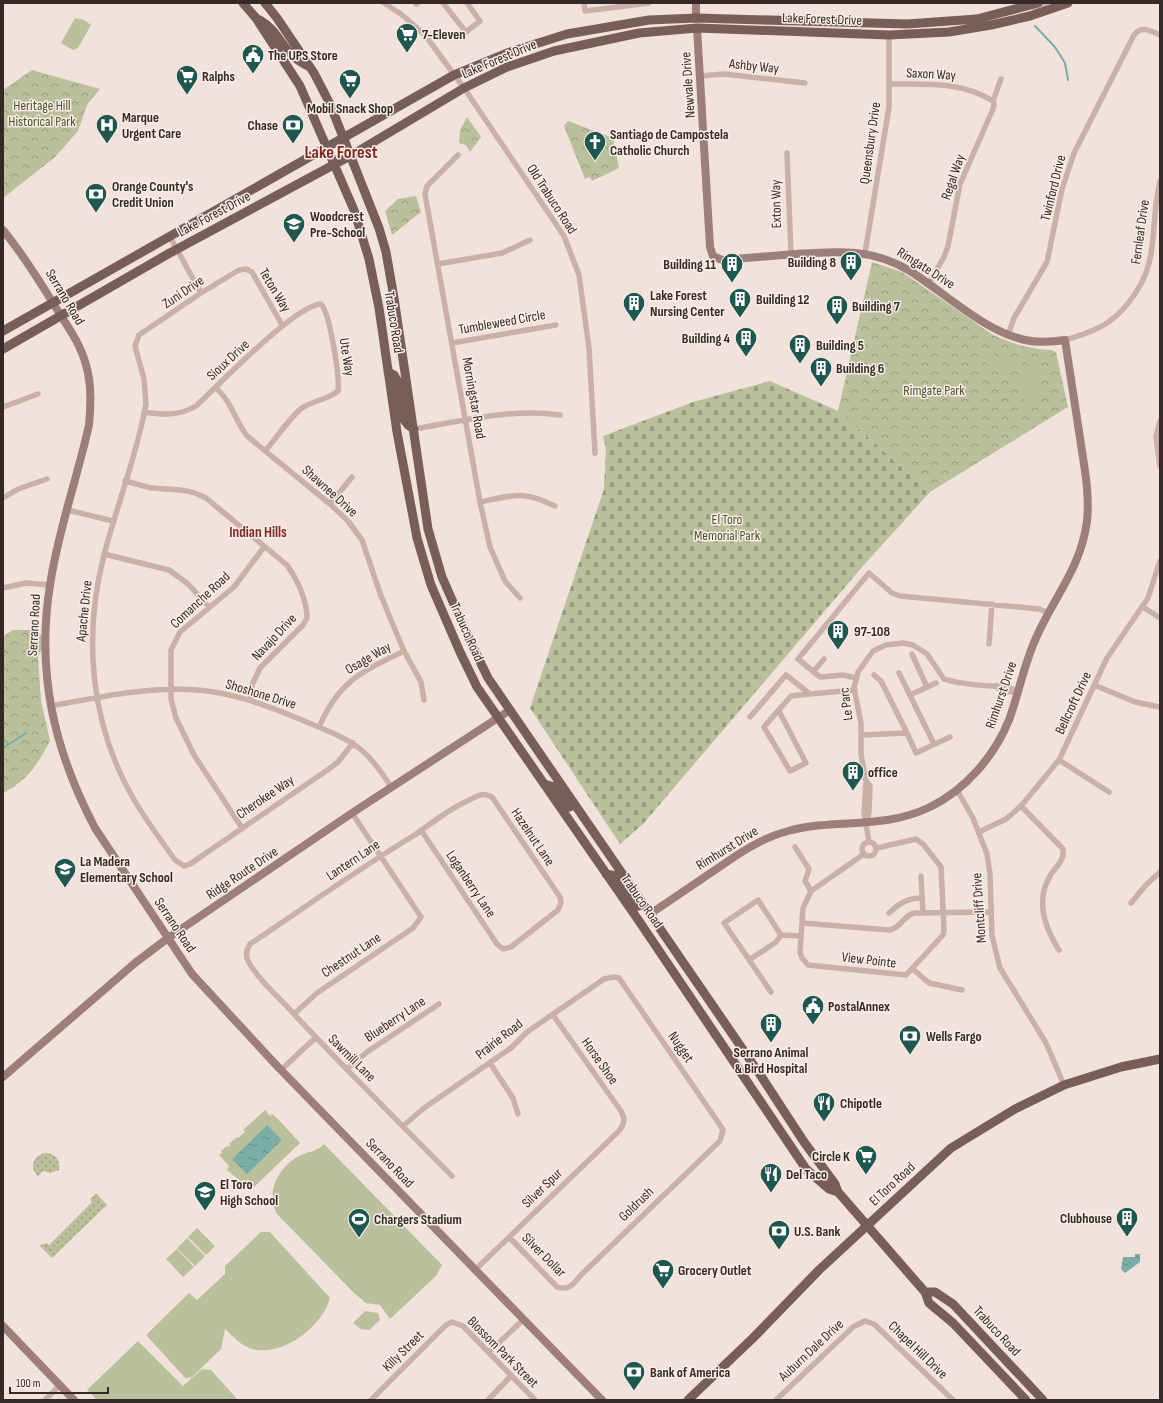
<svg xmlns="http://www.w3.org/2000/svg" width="1163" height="1403" viewBox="0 0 1163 1403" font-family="'Sofia Sans Condensed',sans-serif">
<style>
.grass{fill:url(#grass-dots)}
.cemetery{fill:url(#cemetery-stones)}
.park{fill:url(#park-crowns)}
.garden{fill:#b9c09b}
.water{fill:url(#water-ripples)}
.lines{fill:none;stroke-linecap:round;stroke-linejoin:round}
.stream{stroke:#7aada7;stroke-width:2}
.street{stroke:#c9b1a7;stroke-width:5.5}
.secondary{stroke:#9c7f78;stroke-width:8}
.primary{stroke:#775e59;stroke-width:9}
.labels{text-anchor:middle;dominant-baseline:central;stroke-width:3;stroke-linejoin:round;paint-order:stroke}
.street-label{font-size:14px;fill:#352927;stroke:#f9eee7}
.poi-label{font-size:14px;font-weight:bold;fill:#352927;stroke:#f9eee7;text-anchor:start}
.park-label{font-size:14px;fill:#4b532c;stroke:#f9eee7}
.neighbourhood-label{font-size:15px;font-weight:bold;fill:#822922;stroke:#f9eee7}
.district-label{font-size:18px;font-weight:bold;fill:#822922;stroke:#f9eee7}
</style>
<defs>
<pattern id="grass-dots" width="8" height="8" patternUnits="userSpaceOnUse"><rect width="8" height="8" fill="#b9c09b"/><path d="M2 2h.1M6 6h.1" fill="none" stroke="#979c7e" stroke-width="1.8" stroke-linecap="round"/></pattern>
<pattern id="cemetery-stones" width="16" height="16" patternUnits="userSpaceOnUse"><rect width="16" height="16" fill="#b9c09b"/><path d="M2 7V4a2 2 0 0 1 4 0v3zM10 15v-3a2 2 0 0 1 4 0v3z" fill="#979c7e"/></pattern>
<pattern id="park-crowns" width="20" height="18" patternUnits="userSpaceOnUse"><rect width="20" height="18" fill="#b9c09b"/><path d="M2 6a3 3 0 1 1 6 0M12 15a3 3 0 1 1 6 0" fill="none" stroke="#979c7e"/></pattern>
<pattern id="water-ripples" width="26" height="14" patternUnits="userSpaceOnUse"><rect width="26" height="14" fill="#7aada7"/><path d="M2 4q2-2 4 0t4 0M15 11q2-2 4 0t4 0" fill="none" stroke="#658d88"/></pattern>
</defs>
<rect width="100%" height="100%" fill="#f1e3db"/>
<path class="grass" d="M 45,1153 C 55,1153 61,1160 59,1170 L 50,1173 L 43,1171 L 38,1176 C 29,1167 33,1156 45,1153 Z
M 96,1193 L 107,1205 L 52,1258 L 39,1245 L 47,1243 L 49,1245 L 92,1202 L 90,1199 Z"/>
<path class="cemetery" d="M 770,381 L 838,411 L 930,492 L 863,566 L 643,824 L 620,844 L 530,708 L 604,489 L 606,448 L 603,436 L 693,402 Z"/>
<path class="park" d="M 32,70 L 100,89 L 87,105 L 78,131 L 54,158 L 3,198 L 3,90 Z
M 467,117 L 481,137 L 470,152 L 466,145 L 459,143 L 460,130 Z
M 568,121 L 613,138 L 619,168 L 592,181 L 590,177 L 585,179 L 564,126 Z
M 416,196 L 421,212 L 392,235 L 385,211 L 398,199 Z
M 872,262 L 902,272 L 993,335 C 1013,344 1029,349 1052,350 L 1056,352 L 1068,407 L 930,492 L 838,411 Z
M 13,630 L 38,630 L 45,642 L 38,657 L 41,701 L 50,741 C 37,765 28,780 3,793 L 3,636 Z"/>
<path class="garden" d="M 75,18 L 84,20 L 91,25 L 78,48 L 73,50 L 61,43 Z
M 993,354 L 1000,359 L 1008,360 L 1009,371 C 999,374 990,371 986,362 L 987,358 Z
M 1035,365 L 1038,367 L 1042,397 L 1040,400 L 1028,402 L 1024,399 L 1020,370 L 1023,366 Z
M 265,1110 L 270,1116 L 272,1114 L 276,1117 L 300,1143 L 251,1190 L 227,1170 L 229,1166 L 219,1155 L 222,1153 L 221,1151 L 227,1146 L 229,1147 L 230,1145 L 229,1144 L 237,1137 L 238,1138 L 245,1132 L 243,1130 Z
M 324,1144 L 442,1265 L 436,1276 L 390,1319 L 380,1305 L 366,1303 L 354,1293 L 277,1214 C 266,1193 277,1169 297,1157 C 307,1151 315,1153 324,1144 Z
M 197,1228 L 215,1246 L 206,1255 L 188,1237 Z
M 261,1232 L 270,1232 L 330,1298 C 322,1327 283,1357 252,1349 C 241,1346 233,1336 225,1329 L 221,1349 L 191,1378 L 189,1377 L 186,1379 L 147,1336 L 147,1334 L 189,1293 L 197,1300 L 225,1274 L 225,1266 Z
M 187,1238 L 205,1256 L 195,1266 L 177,1248 Z
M 177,1249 L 194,1267 L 183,1277 L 166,1259 Z
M 365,1311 L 378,1313 L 380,1320 L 369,1330 L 361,1329 L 353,1323 Z
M 138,1341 L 183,1386 L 202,1369 L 211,1370 L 238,1400 L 97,1400 L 87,1390 Z"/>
<path class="water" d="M 267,1125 L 282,1140 L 247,1174 L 232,1159 Z
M 1135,1254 L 1140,1254 L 1140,1262 L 1125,1273 L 1121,1269 L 1123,1257 L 1135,1257 Z"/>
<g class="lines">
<path class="stream" d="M 1035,26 L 1055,47 L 1065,63 L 1068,80
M 3,748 L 26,733"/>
<path class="street" d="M 384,3 L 401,14 L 425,35 L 464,88 L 564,236 L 579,275 L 589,348 L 595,453
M 443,3 L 466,32 L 480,21 L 467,3
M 584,3 L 585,11 L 649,3
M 416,4 L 418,3
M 1035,10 L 1046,3
M 700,76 L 724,74 L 805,83
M 889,84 C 925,84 961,81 993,101
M 787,153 L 791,255
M 458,155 L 427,186 L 425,194 L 480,502 L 490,547 L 505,581 L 520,598
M 170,237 L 201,293
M 865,253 L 889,107 L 889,35
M 438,264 L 502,253 L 530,240
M 929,283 L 944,257 L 948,246 L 960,184 L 993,109 L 994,104 L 993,101 L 1001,79
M 282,325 L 252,272 L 246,269 L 239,270 L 201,293 L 139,335 L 135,346 L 144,379 L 146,404 C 137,455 117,505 104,555 C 83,637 90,723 133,798 C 145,819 161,840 175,860 L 184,866 L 190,864 L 329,769 L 338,762 L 353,743
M 1008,335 L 1014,318 L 1047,262 L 1062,189 L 1074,153 L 1134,35 C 1141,25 1151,31 1160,35
M 1065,340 C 1079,336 1095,331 1107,323 C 1129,308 1147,280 1151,254 C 1155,230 1154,205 1160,181
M 452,343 L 556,325
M 216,388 C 231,401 235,420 247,436 L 330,504 L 348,521 L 362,540 L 381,596 L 404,651 L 421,682 L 424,700
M 3,407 L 38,394
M 144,412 C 164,415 179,416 196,406 C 219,385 295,305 321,304 C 330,314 340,377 338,391 C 331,398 313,401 302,408 C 289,418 276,439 265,451
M 1160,421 L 1156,437 L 1160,466
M 414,429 C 462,421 511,408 560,415
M 125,481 C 135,483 144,487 153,488 C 173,490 188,488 206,498 L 287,565 C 297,579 307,600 307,618 L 303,625 L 260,668 L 252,685 L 250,700
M 3,498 L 18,489 L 47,479
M 480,502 C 513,495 523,490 555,506
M 330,504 L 352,477
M 68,510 L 113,521
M 104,554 L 169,570 L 188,584 L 209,607
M 3,588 L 26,583 L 50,585
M 1143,607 L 1160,618
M 989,644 L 992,604
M 912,654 L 927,687
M 813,672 L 824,659
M 899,673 L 934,744
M 874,675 L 881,681 L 907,733
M 856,678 L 843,675 L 820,677 L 798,659 L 869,573 L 892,593 L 900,596 L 1039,609 L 1049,613
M 1094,685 L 1135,702 L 1160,707
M 996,686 C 1003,693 1009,693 1017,691
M 810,694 L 855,690
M 910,695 L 936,683
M 51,706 C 99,697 149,686 198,690 C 234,693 269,706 302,720 C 349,740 363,742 391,787
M 750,717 L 786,675 L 810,694 L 791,696 L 764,727 L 790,771 L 806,763 L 779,711
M 319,727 C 339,681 361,672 404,651
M 861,735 L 907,733 L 916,753 L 950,737
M 1059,760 L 1109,792
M 866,781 L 864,813 L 869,842
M 957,790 L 973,818 L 987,854 L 990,874 L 992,936 L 1000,968 L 1046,1043 L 1064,1085
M 1021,806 L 1063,849 C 1065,861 1055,867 1050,876 C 1035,901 1045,928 1059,950
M 866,823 L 869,813 L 870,786 L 866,781 L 861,754 L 861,723 L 854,688 L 858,672 L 873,651 L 886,645 L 903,643 L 913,645 L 927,654 L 944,679 C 956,683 991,688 1003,685 L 1017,691
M 242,828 L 194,755 L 176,718 L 171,699 L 171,650 L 180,632 L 234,587 L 264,547
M 421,830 L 497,944 L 503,949 L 511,947 L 558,910 L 561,903 L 560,897 L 492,797 C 487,795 483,793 478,796 C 455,805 433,822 413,836 C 357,870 304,908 250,944 C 246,950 245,956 249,963 C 260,982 279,997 293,1013 C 345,1069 399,1122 452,1176
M 979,832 L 1006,819 L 1021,806 L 1059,760 L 1107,658 L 1148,598 L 1160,561
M862 849a7 7 0 1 1 14 0a7 7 0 1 1-14 0Z
M 795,847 L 809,869 L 805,881 L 811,891
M 864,854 L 811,891 L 803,908 L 800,952 L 802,958 L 808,965 L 906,975 L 943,935 L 944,930 L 941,867 L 923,844 L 916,839 L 877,848
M 921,876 L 923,913
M 1131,903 L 1145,886 L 1160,872
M 889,913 C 900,903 907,898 922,898
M 802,923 L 889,930 C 900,929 903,916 914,913 L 991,912
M 749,960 L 776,942 L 781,935
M 913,969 L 929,983 L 962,990
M 771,992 L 724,923 L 758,900 L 781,935 L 801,936
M 294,1014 L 317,993 L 413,928 L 421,917 L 352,813
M 490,1063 L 513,1098 L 518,1114
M 347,1069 L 367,1052 L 439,1004
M 281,1070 L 315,1038
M 403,1126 L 424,1108 L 511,1048 L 527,1032 L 604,979 L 614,977 L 619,978 L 720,1125 L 723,1130 L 720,1141 L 582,1274 C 574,1283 570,1291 557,1287 L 509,1237
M 475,1270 L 618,1132 C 624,1125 626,1119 621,1111 L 553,1015
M 489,1352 L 524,1319
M 45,1400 L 60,1385
M 371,1400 L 446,1325 L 452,1322 L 463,1326 L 535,1400
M 488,1400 L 511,1376
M 776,1400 L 853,1327 L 865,1321 L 874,1324 L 953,1400"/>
<path class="secondary" d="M 696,3 L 696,18
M 3,230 C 22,253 37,277 53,303 C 65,323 80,342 86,365 C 92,384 91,405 89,425 C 77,479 58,531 50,585 C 36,673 54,750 95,828 L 192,974 L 278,1067 L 602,1400
M 650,914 C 672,899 694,884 715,870 C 738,854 761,838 788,831 C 836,818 883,830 930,807 C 965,790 994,757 1009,720 C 1019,693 1024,664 1036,638 C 1054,597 1081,568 1087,521 C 1090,493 1084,466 1080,438 C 1075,406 1070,373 1065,340 C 1052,342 1038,343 1025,340 C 984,331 945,293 910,271 C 871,248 838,251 795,254 C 770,256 746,258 722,260 L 713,256 L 710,247 L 697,28
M 3,1077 L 135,963 L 168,938 L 352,813 L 510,710
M 3,1326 L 74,1400"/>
<path class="primary" d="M 243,3 L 256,18 L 300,86 L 354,210 L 369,259 L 379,308 L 397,432 L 417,538 L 431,585 L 460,652 L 477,687 L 639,921 L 806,1169 L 829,1189 L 838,1192
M 265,3 L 277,18 L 314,73 L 330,104 L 379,228 L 386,252 L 394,298 L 428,529 L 442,577 L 471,643 L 488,678 L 759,1073 L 804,1142 L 835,1184 L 838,1192 L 925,1292 L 929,1303 L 953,1323 L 1026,1400
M 260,20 C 282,33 282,55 310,67
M 3,331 L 454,75 L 510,52 L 567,34 L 649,20 L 696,18 L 907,24 L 977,19 L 1038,3
M 3,349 L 168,254 L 350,156 L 464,88 L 507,67 L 554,51 L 639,33 L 697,28 L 889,35 L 949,32 L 991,25 L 1030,16 L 1068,3
M 388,372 L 394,375 L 397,380 L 404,420 L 408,425 L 414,429
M 544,784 L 555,787 L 570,807
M 606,874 L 616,876 L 638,906
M 925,1292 L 935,1292 L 953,1304 L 1043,1400
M 688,1400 L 753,1338 L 819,1270 L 951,1148 L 1015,1109 L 1064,1085 L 1121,1067 L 1160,1059"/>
</g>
<defs>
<g id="supermarket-pin" transform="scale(1.15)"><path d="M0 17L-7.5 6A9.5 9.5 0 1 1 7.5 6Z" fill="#1e5650" stroke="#f9eee7"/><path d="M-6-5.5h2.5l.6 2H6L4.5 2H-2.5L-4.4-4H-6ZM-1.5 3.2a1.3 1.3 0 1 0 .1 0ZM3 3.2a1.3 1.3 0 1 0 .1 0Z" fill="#fff"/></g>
<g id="civic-pin" transform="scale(1.15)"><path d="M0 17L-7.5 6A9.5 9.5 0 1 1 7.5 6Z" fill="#1e5650" stroke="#f9eee7"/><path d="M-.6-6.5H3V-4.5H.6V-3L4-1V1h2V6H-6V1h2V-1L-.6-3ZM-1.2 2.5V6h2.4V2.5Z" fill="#fff"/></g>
<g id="hospital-pin" transform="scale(1.15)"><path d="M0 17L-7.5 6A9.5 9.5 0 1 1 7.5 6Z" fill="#1e5650" stroke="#f9eee7"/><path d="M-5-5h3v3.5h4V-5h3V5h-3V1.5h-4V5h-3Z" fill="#fff"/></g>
<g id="bank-pin" transform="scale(1.15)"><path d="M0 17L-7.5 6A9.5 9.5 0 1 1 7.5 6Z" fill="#1e5650" stroke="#f9eee7"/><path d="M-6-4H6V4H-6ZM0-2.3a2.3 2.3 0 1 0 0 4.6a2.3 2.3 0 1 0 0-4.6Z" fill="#fff"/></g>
<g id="church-pin" transform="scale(1.15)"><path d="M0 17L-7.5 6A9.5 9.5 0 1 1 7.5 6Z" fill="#1e5650" stroke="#f9eee7"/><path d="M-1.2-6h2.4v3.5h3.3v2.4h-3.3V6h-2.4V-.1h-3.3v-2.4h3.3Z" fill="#fff"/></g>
<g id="school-pin" transform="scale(1.15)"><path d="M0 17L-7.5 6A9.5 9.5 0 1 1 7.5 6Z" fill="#1e5650" stroke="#f9eee7"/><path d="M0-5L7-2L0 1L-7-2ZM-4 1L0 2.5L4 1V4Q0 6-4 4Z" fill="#fff"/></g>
<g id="building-pin" transform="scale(1.15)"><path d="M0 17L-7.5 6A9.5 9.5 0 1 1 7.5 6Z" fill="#1e5650" stroke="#f9eee7"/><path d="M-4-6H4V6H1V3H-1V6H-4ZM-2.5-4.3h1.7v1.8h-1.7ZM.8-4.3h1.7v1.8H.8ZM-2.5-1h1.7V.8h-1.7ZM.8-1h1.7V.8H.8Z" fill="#fff"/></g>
<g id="restaurant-pin" transform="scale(1.15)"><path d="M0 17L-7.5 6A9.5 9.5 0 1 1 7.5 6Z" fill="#1e5650" stroke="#f9eee7"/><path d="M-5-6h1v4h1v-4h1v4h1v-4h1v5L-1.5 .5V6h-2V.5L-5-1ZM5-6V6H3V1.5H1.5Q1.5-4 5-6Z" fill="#fff"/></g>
<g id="stadium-pin" transform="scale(1.15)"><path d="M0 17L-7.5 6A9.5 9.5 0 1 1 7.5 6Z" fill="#1e5650" stroke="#f9eee7"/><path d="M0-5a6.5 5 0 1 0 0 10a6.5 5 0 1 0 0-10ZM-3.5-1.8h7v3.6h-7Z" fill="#fff"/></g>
</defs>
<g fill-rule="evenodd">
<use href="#supermarket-pin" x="407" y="34"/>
<use href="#civic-pin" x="253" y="55"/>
<use href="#supermarket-pin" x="187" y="76"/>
<use href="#supermarket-pin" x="350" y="80"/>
<use href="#hospital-pin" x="107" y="125"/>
<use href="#bank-pin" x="293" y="125"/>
<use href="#church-pin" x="595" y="142"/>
<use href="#bank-pin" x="96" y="194"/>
<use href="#school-pin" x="294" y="224"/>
<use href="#building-pin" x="851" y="262"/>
<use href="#building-pin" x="732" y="264"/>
<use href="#building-pin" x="740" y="299"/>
<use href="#building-pin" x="634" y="303"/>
<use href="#building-pin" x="837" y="306"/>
<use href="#building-pin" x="746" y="338"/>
<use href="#building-pin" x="800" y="345"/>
<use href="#building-pin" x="821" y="368"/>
<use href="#building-pin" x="838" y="631"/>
<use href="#building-pin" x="853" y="772"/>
<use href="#school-pin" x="65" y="869"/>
<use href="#civic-pin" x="813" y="1006"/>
<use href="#building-pin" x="771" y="1024"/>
<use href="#bank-pin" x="910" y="1036"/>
<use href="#restaurant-pin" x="824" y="1103"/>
<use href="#supermarket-pin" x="866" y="1156"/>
<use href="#restaurant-pin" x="771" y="1174"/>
<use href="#school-pin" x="205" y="1192"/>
<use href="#building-pin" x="1127" y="1218"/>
<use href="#stadium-pin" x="359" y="1219"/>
<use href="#bank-pin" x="779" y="1231"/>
<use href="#supermarket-pin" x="663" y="1270"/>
<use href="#bank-pin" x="634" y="1372"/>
</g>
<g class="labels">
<g class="street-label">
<text transform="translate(822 19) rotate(2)">Lake Forest Drive</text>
<text transform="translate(499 59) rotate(-23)">Lake Forest Drive</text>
<text transform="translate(754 66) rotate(6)">Ashby Way</text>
<text transform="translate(931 74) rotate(3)">Saxon Way</text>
<text transform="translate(688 85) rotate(-94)">Newvale Drive</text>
<text transform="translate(870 143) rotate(-82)">Queensbury Drive</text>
<text transform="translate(953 177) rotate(-71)">Regal Way</text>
<text transform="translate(1053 188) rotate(-76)">Twinford Drive</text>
<text transform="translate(552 199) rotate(57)">Old Trabuco Road</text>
<text transform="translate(776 204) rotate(-91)">Exton Way</text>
<text transform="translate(214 214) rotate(-28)">Lake Forest Drive</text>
<text transform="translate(1140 232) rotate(-82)">Fernleaf Drive</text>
<text transform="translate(926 268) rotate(32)">Rimgate Drive</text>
<text transform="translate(275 290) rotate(59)">Teton Way</text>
<text transform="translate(183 292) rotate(-34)">Zuni Drive</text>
<text transform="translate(65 297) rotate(59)">Serrano Road</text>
<text transform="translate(394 322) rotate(81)">Trabuco Road</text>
<text transform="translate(502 322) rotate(-10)">Tumbleweed Circle</text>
<text transform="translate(347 357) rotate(81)">Ute Way</text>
<text transform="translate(228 360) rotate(-43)">Sioux Drive</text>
<text transform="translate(474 398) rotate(80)">Morningstar Road</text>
<text transform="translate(330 491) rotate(42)">Shawnee Drive</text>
<text transform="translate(200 600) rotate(-43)">Comanche Road</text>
<text transform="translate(84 611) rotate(-84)">Apache Drive</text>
<text transform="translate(34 625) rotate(-87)">Serrano Road</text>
<text transform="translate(467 632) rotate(66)">Trabuco Road</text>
<text transform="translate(274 637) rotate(-47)">Navajo Drive</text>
<text transform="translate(368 658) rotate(-30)">Osage Way</text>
<text transform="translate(261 694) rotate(17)">Shoshone Drive</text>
<text transform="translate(1001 695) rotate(-71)">Rimhurst Drive</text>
<text transform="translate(1073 703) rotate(-65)">Bellcroft Drive</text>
<text transform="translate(846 704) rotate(-97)">Le Parc</text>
<text transform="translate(265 797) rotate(-34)">Cherokee Way</text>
<text transform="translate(533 837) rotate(56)">Hazelnut Lane</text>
<text transform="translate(727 848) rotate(-32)">Rimhurst Drive</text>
<text transform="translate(353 860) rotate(-34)">Lantern Lane</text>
<text transform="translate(242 873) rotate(-34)">Ridge Route Drive</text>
<text transform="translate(471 884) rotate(56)">Loganberry Lane</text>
<text transform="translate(642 901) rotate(55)">Trabuco Road</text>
<text transform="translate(979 908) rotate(-94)">Montcliff Drive</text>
<text transform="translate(175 925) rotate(56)">Serrano Road</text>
<text transform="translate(351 955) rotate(-34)">Chestnut Lane</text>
<text transform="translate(869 960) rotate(7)">View Pointe</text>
<text transform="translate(395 1019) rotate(-34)">Blueberry Lane</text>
<text transform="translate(499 1039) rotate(-38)">Prairie Road</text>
<text transform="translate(681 1047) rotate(56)">Nugget</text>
<text transform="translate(352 1058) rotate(45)">Sawmill Lane</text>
<text transform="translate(600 1061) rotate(55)">Horse Shoe</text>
<text transform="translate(390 1163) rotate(46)">Serrano Road</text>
<text transform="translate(892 1184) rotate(-43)">El Toro Road</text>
<text transform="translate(542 1188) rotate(-44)">Silver Spur</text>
<text transform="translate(636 1204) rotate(-44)">Goldrush</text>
<text transform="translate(544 1255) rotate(45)">Silver Dollar</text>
<text transform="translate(997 1331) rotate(47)">Trabuco Road</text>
<text transform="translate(811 1350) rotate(-43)">Auburn Dale Drive</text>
<text transform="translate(918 1350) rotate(44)">Chapel Hill Drive</text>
<text transform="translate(403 1351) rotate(-45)">Killy Street</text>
<text transform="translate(503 1352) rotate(45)">Blossom Park Street</text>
</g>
<g class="poi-label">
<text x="422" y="34">7-Eleven</text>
<text x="268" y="55">The UPS Store</text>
<text x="202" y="76">Ralphs</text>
<text x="350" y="108" text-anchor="middle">Mobil Snack Shop</text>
<text x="122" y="117">Marque<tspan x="122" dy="16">Urgent Care</tspan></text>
<text x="278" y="125" text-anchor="end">Chase</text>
<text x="610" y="134">Santiago de Campostela<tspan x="610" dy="16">Catholic Church</tspan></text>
<text x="112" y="186">Orange County's<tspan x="112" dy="16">Credit Union</tspan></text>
<text x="310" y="216">Woodcrest<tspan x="310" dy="16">Pre-School</tspan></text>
<text x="836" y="262" text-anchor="end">Building 8</text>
<text x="716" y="264" text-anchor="end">Building 11</text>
<text x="650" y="295">Lake Forest<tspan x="650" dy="16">Nursing Center</tspan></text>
<text x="756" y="299">Building 12</text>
<text x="852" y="306">Building 7</text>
<text x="730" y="338" text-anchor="end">Building 4</text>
<text x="816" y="345">Building 5</text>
<text x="836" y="368">Building 6</text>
<text x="854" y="631">97-108</text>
<text x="868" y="772">office</text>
<text x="80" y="861">La Madera<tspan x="80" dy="16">Elementary School</tspan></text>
<text x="828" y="1006">PostalAnnex</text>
<text x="926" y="1036">Wells Fargo</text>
<text x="771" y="1052" text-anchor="middle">Serrano Animal<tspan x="771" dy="16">&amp; Bird Hospital</tspan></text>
<text x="840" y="1103">Chipotle</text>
<text x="850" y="1156" text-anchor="end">Circle K</text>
<text x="786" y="1174">Del Taco</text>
<text x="220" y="1184">El Toro<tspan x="220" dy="16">High School</tspan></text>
<text x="1112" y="1218" text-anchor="end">Clubhouse</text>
<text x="374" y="1219">Chargers Stadium</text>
<text x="794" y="1231">U.S. Bank</text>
<text x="678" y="1270">Grocery Outlet</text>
<text x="650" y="1372">Bank of America</text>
</g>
<g class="park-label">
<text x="42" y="105">Heritage Hill<tspan x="42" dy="16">Historical Park</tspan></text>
<text x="934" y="390">Rimgate Park</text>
<text x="727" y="519">El Toro<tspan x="727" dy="16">Memorial Park</tspan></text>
</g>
<g class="neighbourhood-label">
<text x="258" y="532">Indian Hills</text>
</g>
<g class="district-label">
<text x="341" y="152">Lake Forest</text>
</g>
</g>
<rect width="1163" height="1403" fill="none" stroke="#352927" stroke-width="8"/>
<path d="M10 1387v6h98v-6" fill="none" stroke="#352927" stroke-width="2"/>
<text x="16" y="1387" font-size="12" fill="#352927" stroke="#f9eee7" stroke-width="3" paint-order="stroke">100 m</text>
</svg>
